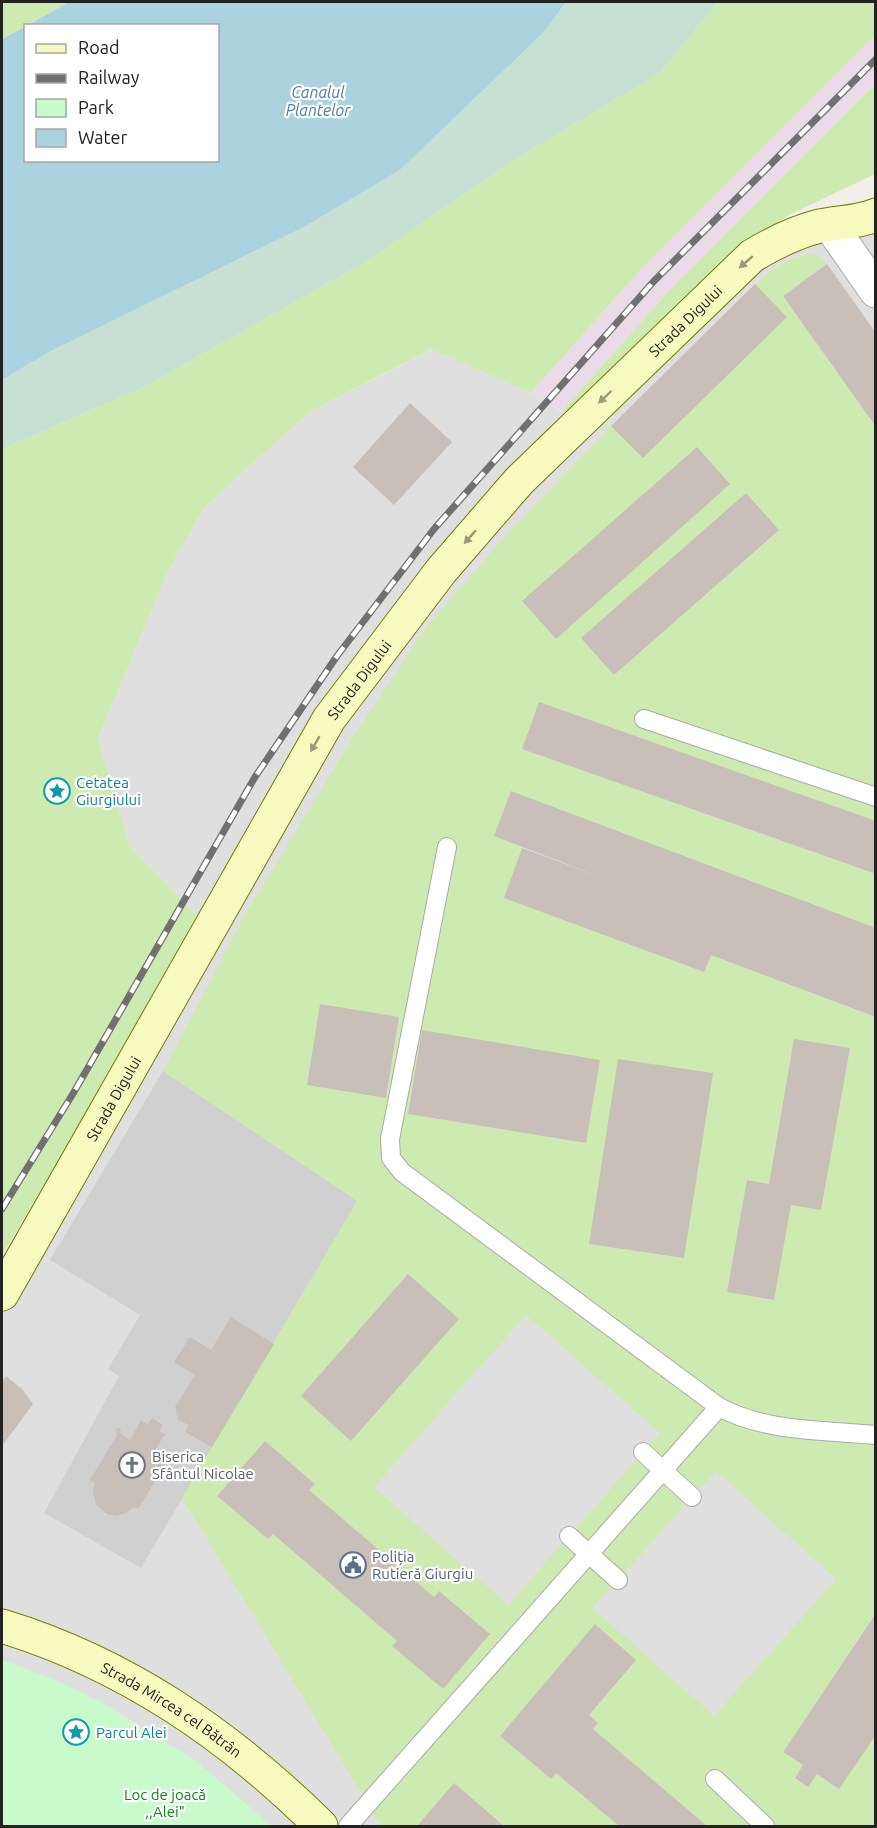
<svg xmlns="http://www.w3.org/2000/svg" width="877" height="1828" viewBox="0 0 877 1828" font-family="Ubuntu,sans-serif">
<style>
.residential{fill:#e0dfdf}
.industrial{fill:#ebdbe8}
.religious{fill:#d0d0d0}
.grass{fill:#cdebb0;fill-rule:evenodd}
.wetland{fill:#c6e0d4}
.park{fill:#c8facc}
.water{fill:#aad3df}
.building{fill:#c7bfb8}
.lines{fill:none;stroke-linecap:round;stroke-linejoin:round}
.lane-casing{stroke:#a9a9a9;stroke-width:20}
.street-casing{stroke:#a9a9a9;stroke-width:35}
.secondary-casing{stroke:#707d05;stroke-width:35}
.lane{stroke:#fff;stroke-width:18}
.street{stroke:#fff;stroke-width:33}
.secondary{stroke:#f7fabf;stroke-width:33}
.rail-casing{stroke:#707070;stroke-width:7}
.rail{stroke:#fff;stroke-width:4.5;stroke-dasharray:14;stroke-linecap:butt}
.oneway{fill:#979978}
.labels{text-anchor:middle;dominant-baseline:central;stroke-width:4.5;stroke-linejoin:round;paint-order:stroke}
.street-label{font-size:15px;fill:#222;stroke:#fff}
.culture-label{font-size:15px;fill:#0d838f;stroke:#fff;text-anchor:start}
.worship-label{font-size:15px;fill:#5b616d;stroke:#fff;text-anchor:start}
.service-label{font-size:15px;fill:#4e5e75;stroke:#fff;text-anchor:start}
.park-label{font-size:15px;fill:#0c8416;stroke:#fff}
.water-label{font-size:16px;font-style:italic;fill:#4a7aab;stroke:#fff}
</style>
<rect width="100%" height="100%" fill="#f2efe9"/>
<path class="residential" d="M 875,215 L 875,1826 L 2,1826 L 2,1294 L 200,919 L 129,845 L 98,738 L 169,569 L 203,510 L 244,471 L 311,411 L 432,349 L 531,393 L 579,422 L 736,270 Z"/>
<path class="industrial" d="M 875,35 L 875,84 L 668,292 L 562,411 L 531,393 L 641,269 Z"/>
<path class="religious" d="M 163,1071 L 358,1201 L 141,1568 L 44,1513 L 119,1376 L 108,1369 L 140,1315 L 50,1260 Z"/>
<path class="grass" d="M 2,2 L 69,2 L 2,39 Z
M 718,2 L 875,2 L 875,35 L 641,269 L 531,393 L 431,349 L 311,411 L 244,471 L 203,510 L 169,569 L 98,738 L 129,845 L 200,919 L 2,1256 L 2,449 L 146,386 L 367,261 L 509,163 L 660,73 Z
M 875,84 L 875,174 L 789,215 L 740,247 L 570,416 L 562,411 L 668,292 Z
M 809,254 L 820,256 L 827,264 L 783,296 L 875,427 L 875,821 L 539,702 L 522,749 L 875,874 L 875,928 L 511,791 L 494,836 L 522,848 L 504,898 L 704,972 L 711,955 L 875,1017 L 875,1613 L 783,1752 L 803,1765 L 795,1777 L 808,1786 L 817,1774 L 839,1789 L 875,1735 L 876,1824 L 873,1826 L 707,1826 L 593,1729 L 598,1723 L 589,1715 L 636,1660 L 595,1625 L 500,1736 L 551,1779 L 556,1773 L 619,1826 L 504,1826 L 454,1784 L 417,1826 L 381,1826 L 182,1498 L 357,1201 L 163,1071 L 246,913 L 352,739 L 427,626 L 508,533 L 611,426 L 643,458 L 787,317 L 755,284 C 772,270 787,259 809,254 ZM 697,447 L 729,483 L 555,639 L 523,601 ZM 746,493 L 779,531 L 614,675 L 582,639 ZM 320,1005 L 399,1017 L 386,1097 L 307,1085 ZM 422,1030 L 600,1061 L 586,1143 L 408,1114 ZM 794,1039 L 850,1048 L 821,1210 L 791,1205 L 774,1300 L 727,1292 L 748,1180 L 769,1184 ZM 619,1059 L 713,1073 L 683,1258 L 589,1244 ZM 408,1275 L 458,1319 L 351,1441 L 301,1396 ZM 526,1315 L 660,1433 L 508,1605 L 374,1487 ZM 265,1441 L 315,1483 L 309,1490 L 434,1597 L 440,1591 L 490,1634 L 443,1689 L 393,1646 L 397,1641 L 273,1534 L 268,1539 L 217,1495 ZM 716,1471 L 836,1579 L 714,1716 L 593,1608 Z"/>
<path class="wetland" d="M 566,2 L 718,2 L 660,73 L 509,163 L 367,261 L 146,386 L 2,449 L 2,380 L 51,351 L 304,227 L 400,170 L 544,32 Z"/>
<path class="park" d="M 2,1660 L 51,1678 L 103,1703 L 196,1761 L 272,1826 L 2,1826 Z"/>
<path class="water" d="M 69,2 L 566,2 L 544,32 L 400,170 L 304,227 L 51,351 L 2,380 L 2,39 L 26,26 L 26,160 L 218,160 L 218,26 L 26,26 Z"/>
<path class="building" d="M 827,264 L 876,333 L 876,427 L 783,296 Z
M 755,284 L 787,317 L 643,458 L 611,426 Z
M 410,403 L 452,442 L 394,505 L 353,467 Z
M 697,447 L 730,484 L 556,639 L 522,601 Z
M 746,493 L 779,530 L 614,675 L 581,638 Z
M 539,702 L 876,821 L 876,874 L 522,749 Z
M 511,791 L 876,928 L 876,1017 L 711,955 L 704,972 L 504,898 L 522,848 L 606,879 L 494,836 Z
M 320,1004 L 399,1017 L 386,1098 L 307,1085 Z
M 422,1030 L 600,1060 L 586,1143 L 408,1114 Z
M 794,1039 L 850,1048 L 821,1210 L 791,1205 L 774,1300 L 727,1292 L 747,1180 L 769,1184 Z
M 618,1059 L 713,1073 L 684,1258 L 589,1244 Z
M 408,1274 L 459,1319 L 351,1441 L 301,1396 Z
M 231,1317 L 274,1344 L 212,1447 L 185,1432 L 189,1425 L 178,1420 L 175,1407 L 195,1375 L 174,1362 L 190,1337 L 211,1350 Z
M 6,1376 L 23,1390 L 33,1404 L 2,1446 L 2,1382 Z
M 152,1418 L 163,1425 L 159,1431 L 165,1434 L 153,1454 L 167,1462 L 138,1509 L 134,1507 L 126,1513 L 116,1516 L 107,1514 L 96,1505 L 93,1492 L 95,1483 L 90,1480 L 117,1435 L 115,1429 L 120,1428 L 121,1434 L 130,1440 L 141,1420 L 148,1424 Z
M 265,1441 L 315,1484 L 309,1490 L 434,1597 L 439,1591 L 490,1634 L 443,1689 L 392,1646 L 397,1641 L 273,1534 L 268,1539 L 217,1496 Z
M 876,1613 L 876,1735 L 839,1789 L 817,1774 L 808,1787 L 795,1778 L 803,1765 L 783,1752 Z
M 595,1624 L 636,1660 L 589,1715 L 598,1723 L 593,1729 L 707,1826 L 619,1826 L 556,1773 L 551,1779 L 500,1736 Z
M 454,1783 L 504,1826 L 417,1826 Z"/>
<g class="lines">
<g class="lane-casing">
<path id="lane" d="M 644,719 L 876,797
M 447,847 L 390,1139 L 391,1158 L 402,1172 L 719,1407 C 765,1432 824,1430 876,1435
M 643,1452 L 692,1497
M 569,1536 L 618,1580
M 715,1779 L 765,1826
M 348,1826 L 719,1407"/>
</g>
<g class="street-casing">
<path id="street" d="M 830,225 L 876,291"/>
</g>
<g class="secondary-casing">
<g id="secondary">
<path id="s1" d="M 2,1294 L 329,719 L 441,571 L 519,481 L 752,256 C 772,244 793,233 816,227 C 836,222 856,223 876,215"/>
<path id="s2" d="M 2,1626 C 126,1664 229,1735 321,1826"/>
</g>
</g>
<use href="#lane" class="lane"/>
<use href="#street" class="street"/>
<use href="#secondary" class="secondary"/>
<g class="rail-casing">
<path id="rail" d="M 2,1209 L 74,1092 L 255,777 L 337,656 L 434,529 L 654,281 L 876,59"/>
</g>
<use href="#rail" class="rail"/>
</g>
<defs><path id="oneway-solid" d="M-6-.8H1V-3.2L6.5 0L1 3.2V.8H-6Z" transform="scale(1.5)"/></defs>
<g class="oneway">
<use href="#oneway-solid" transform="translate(746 262) rotate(139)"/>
<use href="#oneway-solid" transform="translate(605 397) rotate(136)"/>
<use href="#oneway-solid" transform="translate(470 537) rotate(131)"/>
<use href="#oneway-solid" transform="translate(315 744) rotate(120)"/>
</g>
<defs>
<g id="sight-ring" transform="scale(1.35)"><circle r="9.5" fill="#fff" stroke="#0f9aa8" stroke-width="1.5"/><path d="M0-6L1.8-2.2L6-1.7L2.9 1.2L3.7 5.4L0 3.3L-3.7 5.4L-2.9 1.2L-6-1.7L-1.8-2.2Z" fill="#0f9aa8"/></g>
<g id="church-ring" transform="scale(1.35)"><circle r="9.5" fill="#fff" stroke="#6b7280" stroke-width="1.5"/><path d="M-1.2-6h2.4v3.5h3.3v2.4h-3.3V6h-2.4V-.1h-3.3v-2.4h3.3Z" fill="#6b7280"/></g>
<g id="civic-ring" transform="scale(1.35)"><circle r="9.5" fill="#fff" stroke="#5c6f8a" stroke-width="1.5"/><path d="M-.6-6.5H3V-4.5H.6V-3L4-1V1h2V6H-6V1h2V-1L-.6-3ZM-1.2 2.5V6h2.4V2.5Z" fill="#5c6f8a"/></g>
</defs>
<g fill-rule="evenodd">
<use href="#sight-ring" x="57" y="791"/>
<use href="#church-ring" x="132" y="1465"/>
<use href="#civic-ring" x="353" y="1565"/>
<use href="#sight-ring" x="76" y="1732"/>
</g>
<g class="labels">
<g class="street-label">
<text stroke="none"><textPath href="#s1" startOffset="1197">Strada Digului</textPath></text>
<text stroke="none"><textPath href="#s1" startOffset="711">Strada Digului</textPath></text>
<text stroke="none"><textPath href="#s1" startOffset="225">Strada Digului</textPath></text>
<text stroke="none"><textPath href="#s2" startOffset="190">Strada Mircea cel Bătrân</textPath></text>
</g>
<g class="culture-label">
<text x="76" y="782">Cetatea<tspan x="76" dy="17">Giurgiului</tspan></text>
<text x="96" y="1732">Parcul Alei</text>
</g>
<g class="worship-label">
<text x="152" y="1456">Biserica<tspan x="152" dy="17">Sfântul Nicolae</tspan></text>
</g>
<g class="service-label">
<text x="372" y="1556">Poliția<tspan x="372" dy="17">Rutieră Giurgiu</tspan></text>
</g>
<g class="park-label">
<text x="165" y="1794">Loc de joacă<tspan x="165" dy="17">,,Alei"</tspan></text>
</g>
<g class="water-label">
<text x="318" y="92">Canalul<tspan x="318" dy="18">Plantelor</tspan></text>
</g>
</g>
<rect width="877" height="1828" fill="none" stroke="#222222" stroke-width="6"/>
<rect x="24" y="24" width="195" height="138" fill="#ffffff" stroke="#a7a7a7" stroke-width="1.5"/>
<rect x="36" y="44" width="30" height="9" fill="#f7fabf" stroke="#a7a7a7" stroke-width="1.5"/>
<text x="78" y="54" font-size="18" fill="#222222">Road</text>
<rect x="36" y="74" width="30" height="9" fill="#707070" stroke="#a7a7a7" stroke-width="1.5"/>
<text x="78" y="84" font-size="18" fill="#222222">Railway</text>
<rect x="36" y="99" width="30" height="18" fill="#c8facc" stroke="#a7a7a7" stroke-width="1.5"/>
<text x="78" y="114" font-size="18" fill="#222222">Park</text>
<rect x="36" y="129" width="30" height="18" fill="#aad3df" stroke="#a7a7a7" stroke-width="1.5"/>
<text x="78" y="144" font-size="18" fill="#222222">Water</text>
</svg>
